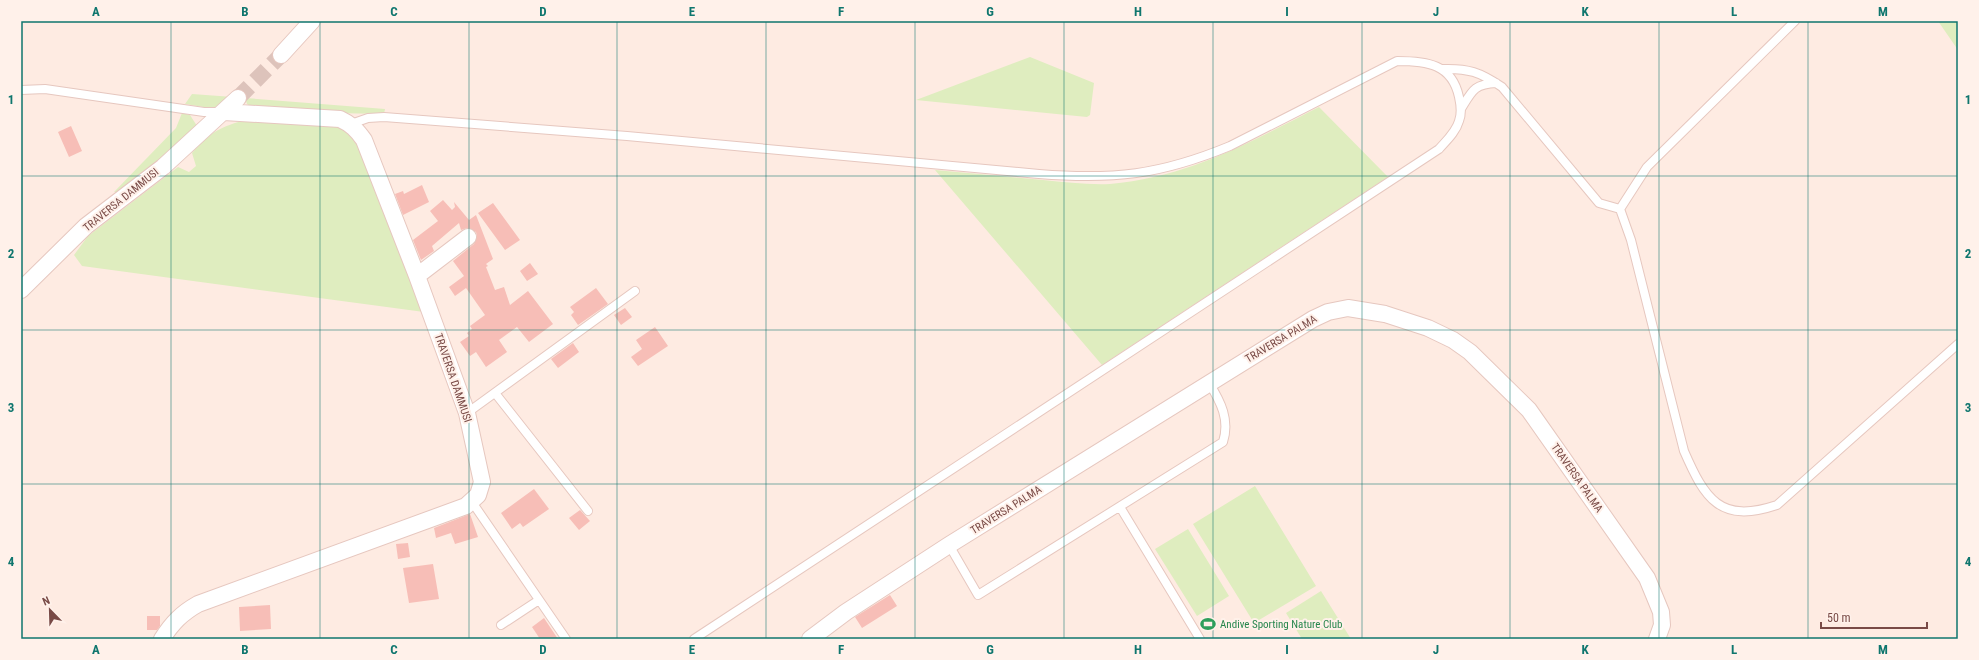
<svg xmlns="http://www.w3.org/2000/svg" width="1979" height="660" viewBox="0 0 1979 660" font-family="'Roboto Condensed',sans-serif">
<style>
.green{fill:#dfedbf}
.building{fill:#f7beb7}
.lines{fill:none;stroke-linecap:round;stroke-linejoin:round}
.street-tunnel{stroke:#ddc3bb;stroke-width:16;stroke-dasharray:16 8;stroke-linecap:butt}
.lane-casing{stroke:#e6c7bf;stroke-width:10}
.street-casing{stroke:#e6c7bf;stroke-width:18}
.lane{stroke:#fff;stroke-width:8}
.street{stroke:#fff;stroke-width:16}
.grid{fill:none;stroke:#0f766e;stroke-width:1;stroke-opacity:0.55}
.labels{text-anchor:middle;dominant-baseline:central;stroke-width:4;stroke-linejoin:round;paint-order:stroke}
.street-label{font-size:11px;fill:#794a46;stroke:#fff1ea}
.leisure-label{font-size:11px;fill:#27864d;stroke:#fff1ea;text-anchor:start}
.neatline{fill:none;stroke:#0f766e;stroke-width:1.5}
.grid-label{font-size:13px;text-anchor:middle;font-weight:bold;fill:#0f766e}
</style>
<rect width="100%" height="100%" fill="#feebe2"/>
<path class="green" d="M 1938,21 L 1958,21 L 1958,50 Z
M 1030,57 L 1094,83 L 1090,115 L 1087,117 L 916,100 Z
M 192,94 L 233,97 C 215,113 207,107 185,104 Z
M 245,98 L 385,109 L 384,114 L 333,113 L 252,107 L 247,104 Z
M 1319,107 L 1388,177 L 1102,365 L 935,170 C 971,173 1007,177 1043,180 C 1065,182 1088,185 1110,184 C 1189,177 1250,142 1319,107 Z
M 182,113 L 190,115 L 199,129 L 118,192 L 114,192 L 176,128 Z
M 242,121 L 329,124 L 343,128 L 355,137 L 424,312 L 82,266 L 74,255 L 88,236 L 178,167 L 189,172 L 196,166 L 192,153 C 209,134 217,128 242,121 Z
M 1255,486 L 1316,586 L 1254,623 L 1193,524 Z
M 1188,529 L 1229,596 L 1197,616 L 1155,549 Z
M 1321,591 L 1351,639 L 1302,639 L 1286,613 Z"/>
<path class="building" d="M 71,126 L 82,151 L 69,157 L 58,132 Z
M 422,185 L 429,202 L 403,215 L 395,194 L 403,191 L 404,194 Z
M 443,200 L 452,210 L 455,207 L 454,202 L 469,220 L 476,215 L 493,259 L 486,264 L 488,266 L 486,267 L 495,290 L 504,287 L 510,305 L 528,291 L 553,324 L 529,342 L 517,327 L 499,340 L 507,352 L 486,367 L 476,352 L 470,356 L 460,342 L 469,336 L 467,333 L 472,329 L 470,326 L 485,315 L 466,288 L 455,296 L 449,287 L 464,276 L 453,261 L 474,244 L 477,236 L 476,232 L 467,228 L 461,230 L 459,223 L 432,246 L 434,251 L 421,260 L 413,240 L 438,221 L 430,211 Z
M 493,203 L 520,240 L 505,250 L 478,213 Z
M 530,263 L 538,274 L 527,281 L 520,271 Z
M 596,288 L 608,304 L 578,325 L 571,315 L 574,312 L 570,307 Z
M 625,308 L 632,317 L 621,325 L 614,315 Z
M 655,327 L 668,346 L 638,366 L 631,357 L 642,349 L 636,340 Z
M 573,343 L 579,352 L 558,368 L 551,359 Z
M 534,489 L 549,509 L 523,527 L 520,523 L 512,529 L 501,513 Z
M 580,510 L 590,521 L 579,530 L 569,518 Z
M 470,514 L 478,537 L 455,544 L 451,533 L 436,538 L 434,528 Z
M 408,543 L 410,557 L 398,559 L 396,544 Z
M 433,564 L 439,599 L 409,603 L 403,568 Z
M 890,595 L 897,606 L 862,628 L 855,617 Z
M 270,605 L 271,629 L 240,631 L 239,607 Z
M 147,616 L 160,616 L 160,626 L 157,630 L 147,630 Z
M 544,618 L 558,639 L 540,639 L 532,627 Z"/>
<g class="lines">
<path class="street-tunnel" d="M 238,98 L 281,55"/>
<g class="lane-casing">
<path id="lane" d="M 1442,69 C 1468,68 1480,72 1502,87 L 1599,203 L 1620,209 L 1647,167 L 1795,21
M 21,90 L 45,89 L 204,112 L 221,112
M 1461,109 C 1472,91 1474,84 1496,83
M 351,124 L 368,118 L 384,117 L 627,136 L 1039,174 C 1113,180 1160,175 1230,146 L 1397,61 C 1427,61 1452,64 1459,97 C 1461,106 1462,113 1459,121 C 1456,132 1446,141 1439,149 L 694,639
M 1620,209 L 1631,240 L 1684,451 C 1705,499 1720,524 1777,505 L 1958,344
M 495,393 L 588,511
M 467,413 L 635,291
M 472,502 L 566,639
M 1120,507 L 1200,639
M 949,545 L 978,595 L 1223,442 C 1230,420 1221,402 1209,383
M 501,625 L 539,600"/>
</g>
<g class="street-casing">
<path id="street" d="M 281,55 L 312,21
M 417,276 L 468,237
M 21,290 L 86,226 L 163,167 L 238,98
M 162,639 C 172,623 182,613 198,604 L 466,506 L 478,495 L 482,482 L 467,413 L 417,276 L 364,140 C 357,130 351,124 340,119 L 224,112
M 810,639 L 846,612 L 949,545 L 1313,319 L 1328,312 L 1348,308 L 1385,314 L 1428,328 L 1453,340 L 1470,352 L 1529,410 L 1647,578 L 1661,612 L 1662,625 L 1657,639"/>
</g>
<use href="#lane" class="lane"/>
<use href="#street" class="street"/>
</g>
<path class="grid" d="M 171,21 L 171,639M 320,21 L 320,639M 469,21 L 469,639M 617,21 L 617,639M 766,21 L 766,639M 915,21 L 915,639M 1064,21 L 1064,639M 1213,21 L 1213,639M 1362,21 L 1362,639M 1510,21 L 1510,639M 1659,21 L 1659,639M 1808,21 L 1808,639M 21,176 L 1958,176M 21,330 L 1958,330M 21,484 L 1958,484"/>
<defs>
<g id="stadium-bare" transform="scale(1.2)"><path d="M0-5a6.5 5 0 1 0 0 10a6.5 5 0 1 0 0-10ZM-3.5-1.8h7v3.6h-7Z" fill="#2e9e5b" stroke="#fff1ea" stroke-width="2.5" paint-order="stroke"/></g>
</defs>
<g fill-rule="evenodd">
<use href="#stadium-bare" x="1208" y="624"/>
</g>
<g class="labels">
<g class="street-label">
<text transform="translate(121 200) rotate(-39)">TRAVERSA DAMMUSI</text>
<text transform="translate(1281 339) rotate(-31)">TRAVERSA PALMA</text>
<text transform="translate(453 378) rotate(71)">TRAVERSA DAMMUSI</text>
<text transform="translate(1577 478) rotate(55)">TRAVERSA PALMA</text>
<text transform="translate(1006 510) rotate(-32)">TRAVERSA PALMA</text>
</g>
<g class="leisure-label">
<text x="1220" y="624">Andive Sporting Nature Club</text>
</g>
</g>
<rect width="1979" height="660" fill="none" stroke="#fff1ea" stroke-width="44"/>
<g transform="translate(50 610) rotate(337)" stroke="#fff1ea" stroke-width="3" paint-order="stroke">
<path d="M0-3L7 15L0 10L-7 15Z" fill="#794a46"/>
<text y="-6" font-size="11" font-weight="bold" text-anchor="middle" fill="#794a46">N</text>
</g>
<path d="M1821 622v6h106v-6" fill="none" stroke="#794a46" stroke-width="2"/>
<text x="1827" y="622" font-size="12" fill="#794a46" stroke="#fff1ea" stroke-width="3" paint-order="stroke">50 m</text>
<rect x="22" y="22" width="1935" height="616" class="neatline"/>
<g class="grid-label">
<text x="96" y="16">A</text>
<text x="245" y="16">B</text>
<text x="394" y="16">C</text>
<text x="543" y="16">D</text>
<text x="692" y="16">E</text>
<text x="841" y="16">F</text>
<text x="990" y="16">G</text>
<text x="1138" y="16">H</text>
<text x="1287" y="16">I</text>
<text x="1436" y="16">J</text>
<text x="1585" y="16">K</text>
<text x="1734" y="16">L</text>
<text x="1883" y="16">M</text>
<text x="11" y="104">1</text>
<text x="1968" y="104">1</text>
<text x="11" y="258">2</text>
<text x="1968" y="258">2</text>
<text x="11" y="412">3</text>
<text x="1968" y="412">3</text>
<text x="11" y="566">4</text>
<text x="1968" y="566">4</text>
<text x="96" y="654">A</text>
<text x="245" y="654">B</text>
<text x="394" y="654">C</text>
<text x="543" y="654">D</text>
<text x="692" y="654">E</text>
<text x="841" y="654">F</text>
<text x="990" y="654">G</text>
<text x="1138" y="654">H</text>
<text x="1287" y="654">I</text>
<text x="1436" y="654">J</text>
<text x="1585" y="654">K</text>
<text x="1734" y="654">L</text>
<text x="1883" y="654">M</text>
</g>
</svg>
